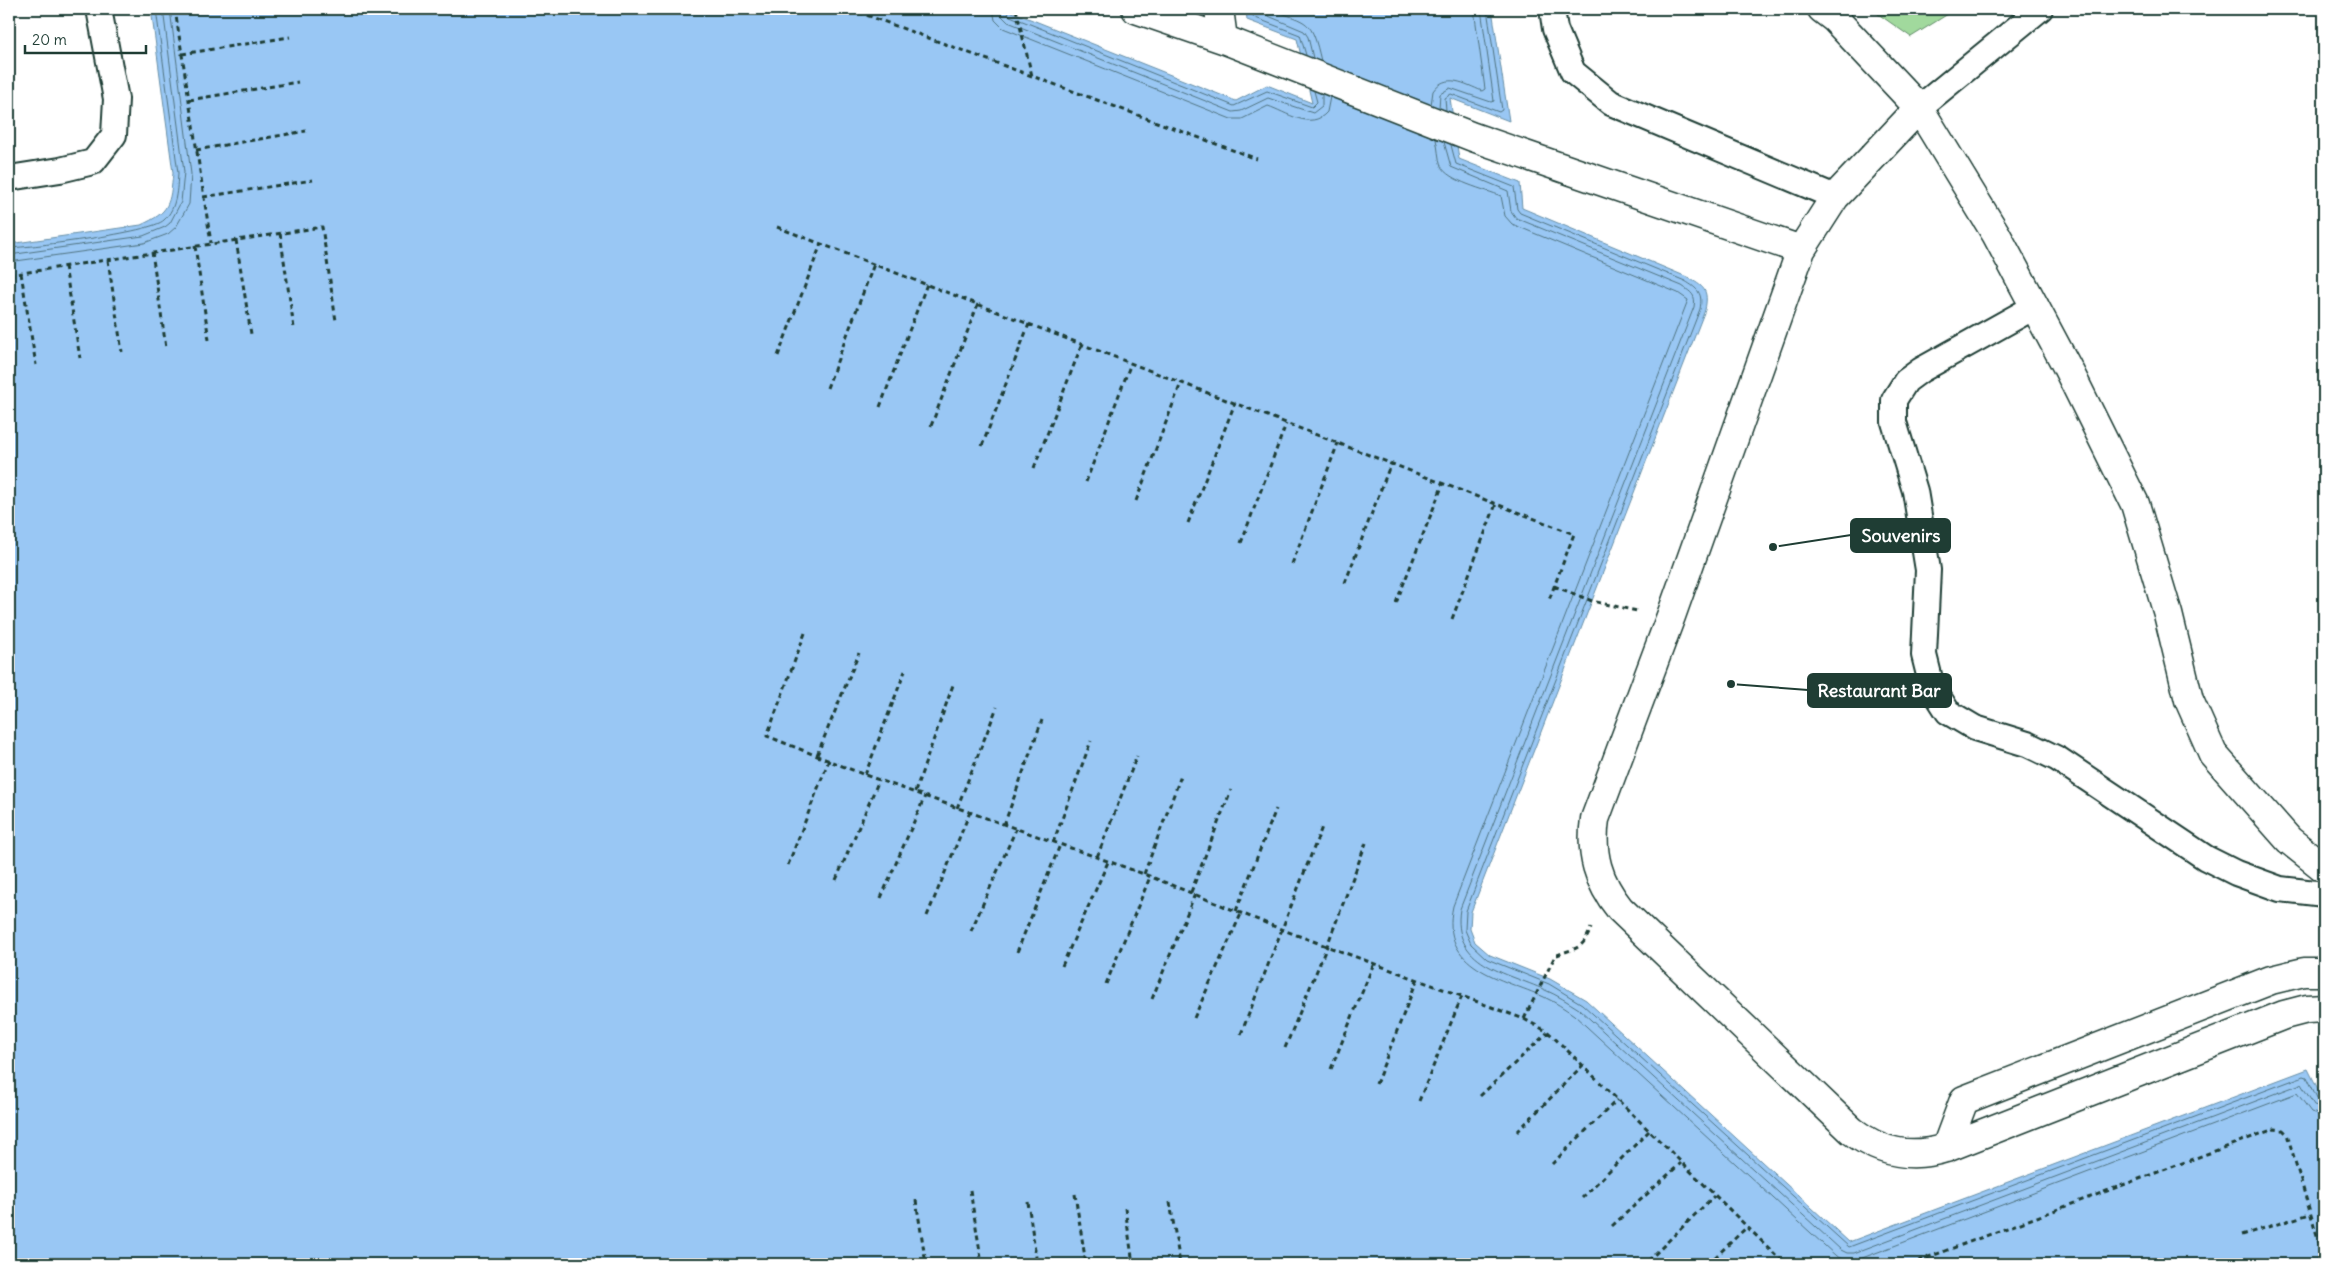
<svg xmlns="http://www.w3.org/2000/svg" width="2333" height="1273" viewBox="0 0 2333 1273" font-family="Delius,sans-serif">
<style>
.green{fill:#a1d99d;stroke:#608b68}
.water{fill:#99c7f4;stroke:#6890a7}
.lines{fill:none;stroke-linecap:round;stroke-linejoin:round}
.shore{stroke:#507481;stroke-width:1}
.lane-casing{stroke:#1f3d34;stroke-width:28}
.street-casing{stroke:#1f3d34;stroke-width:31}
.path{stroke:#1f3d34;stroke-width:3;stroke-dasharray:5 4;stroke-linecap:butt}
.lane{stroke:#fff;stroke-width:24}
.street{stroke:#fff;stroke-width:28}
.leader{fill:none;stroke:#1f3d34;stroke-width:2}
.callout-dot{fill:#1f3d34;stroke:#fff;stroke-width:2}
.callout{fill:#1f3d34;stroke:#1f3d34;stroke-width:2}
.callout-label{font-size:18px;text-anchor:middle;font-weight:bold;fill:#fff}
</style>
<rect width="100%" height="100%" fill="#fff"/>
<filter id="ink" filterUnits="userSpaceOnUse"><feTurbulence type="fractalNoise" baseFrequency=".02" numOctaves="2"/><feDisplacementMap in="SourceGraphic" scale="10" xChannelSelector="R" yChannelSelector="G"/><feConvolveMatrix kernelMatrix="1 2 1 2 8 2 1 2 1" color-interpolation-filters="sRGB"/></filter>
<g filter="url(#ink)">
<path class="green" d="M 1871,9 L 1956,9 L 1911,37 Z"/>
<path class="water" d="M 151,9 L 1005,9 L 1236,101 L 1267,85 L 1312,103 L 1297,39 L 1247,20 L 1246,9 L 1492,9 L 1509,121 L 1450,98 L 1459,159 L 1520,183 L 1522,208 L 1687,277 C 1704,287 1709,289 1705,310 L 1471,912 L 1470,929 L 1475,942 L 1490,955 L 1550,979 L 1586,1000 L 1849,1242 L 2308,1069 L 2324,1101 L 2324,1264 L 9,1264 L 9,244 L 141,225 C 170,212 170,204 173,173 Z"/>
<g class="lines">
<path class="shore" d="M 993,9 L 995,20 L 1003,28 L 1231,119 L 1242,119 L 1268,106 C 1286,112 1311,131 1327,112 L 1330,97
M 1000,9 L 1002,16 L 1008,22 L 1233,112 L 1241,111 L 1268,98 L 1313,113 L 1322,106 L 1322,94
M 1006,9 L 1010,16 L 1234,106 L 1267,91 L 1312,107 L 1317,102 L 1314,91
M 1251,9 L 1253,17 L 1300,35 L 1306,55
M 1257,9 L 1259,12 L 1304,31 L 1308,37 L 1313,58
M 1270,9 C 1310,24 1311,18 1321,61
M 1431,105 L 1433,91 C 1446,72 1465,84 1482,91 L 1485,89 L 1474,9
M 1439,108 L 1440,94 L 1450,88 L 1491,102 L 1494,101 L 1481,9
M 1446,110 L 1445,98 L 1451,94 L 1499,112 L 1502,110 L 1487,9
M 1436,139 C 1438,147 1438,158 1441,166 C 1447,181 1487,190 1501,196 L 1505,216 L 1512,224 L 1678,293 L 1688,300 L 1453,906 C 1439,969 1502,978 1544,997 C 1555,1002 1564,1008 1574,1015 L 1836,1256 L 1846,1261 L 1857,1260 L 2297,1093 L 2311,1112 L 2324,1116
M 1444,142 L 1451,167 L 1508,191 L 1511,211 L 1516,218 L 1682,286 C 1692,293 1696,295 1694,307 L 1460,909 C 1451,965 1506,972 1545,990 C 1557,995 1568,1002 1579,1009 L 1841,1250 L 1847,1253 L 1854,1253 L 2301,1084 L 2314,1105 L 2324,1108
M 1451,145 L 1456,164 L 1514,187 L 1517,209 L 1520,213 L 1685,281 C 1698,289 1703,293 1700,309 L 1466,911 L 1465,930 L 1471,944 L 1487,959 L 1549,984 L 1582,1004 L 1849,1247 L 2304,1076 L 2307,1077 L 2318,1100 L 2324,1102
M 9,248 C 32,247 151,233 164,220 C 177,208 177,189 178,173 L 156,9
M 9,255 L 143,236 L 165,227 L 170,223 L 181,202 L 184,172 L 163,9
M 9,262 L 144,243 L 168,234 L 176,227 L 189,204 L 191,174 L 170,9"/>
<g class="lane-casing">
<path id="lane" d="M 1552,9 L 1555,29 L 1573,72 L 1611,103 L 1835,197
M 1919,108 L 2040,9
M 9,178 L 60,170 L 93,162 L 114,135 L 116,99 L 99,9
M 2036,306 L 1921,370 L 1906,381 L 1894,400 L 1894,422 L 1915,491 L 1928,570 L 1924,655 L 1932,687 L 1948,712 L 1975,728 L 2027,744 L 2058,759 L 2206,858 L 2236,873 L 2280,889 L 2324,894"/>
</g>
<g class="street-casing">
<path id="street" d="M 1136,9 L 1223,39 L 1473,137 L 1801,250
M 1219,9 L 1223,39
M 1822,9 L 1835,19 L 1919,108 L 1996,234 L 2066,365 L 2135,504 L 2168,614 L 2189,700 L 2213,754 L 2289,840 L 2324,868
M 1919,108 L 1835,197 L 1801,250 L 1671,616 L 1595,819 C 1590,854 1598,882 1620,909 L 1852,1131 C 1881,1153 1911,1159 1946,1148 L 2284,1015 L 2307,1009 L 2324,1008
M 1946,1148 L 1964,1100 L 2271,980 L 2304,972 L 2324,972"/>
</g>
<path class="path" d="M 175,9 L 211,243
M 850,9 L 1257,159
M 1016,9 L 1032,76
M 182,54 L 290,37
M 189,100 L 298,82
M 196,150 L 306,131
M 203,197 L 313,180
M 777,227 L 1574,534 L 1549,600
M 280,233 L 294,328
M 236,240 L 251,334
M 195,246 L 209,340
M 152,252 L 166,348
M 108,260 L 122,352
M 65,266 L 80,358
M 21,273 L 36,365
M 9,275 L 322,227 L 336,321
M 778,356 L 821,244
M 827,388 L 874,264
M 880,407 L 927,284
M 931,426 L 978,304
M 982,446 L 1029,324
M 1034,468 L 1082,344
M 1086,482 L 1131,363
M 1136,501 L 1181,383
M 1188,523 L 1235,403
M 1241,543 L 1286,424
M 1292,564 L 1338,443
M 1345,583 L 1391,463
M 1554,586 L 1592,601 L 1637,611
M 1396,603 L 1443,484
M 1452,619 L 1496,504
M 805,633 L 767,736 L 865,775 L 1144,874 L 1283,930 L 1524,1019 L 1548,1032 L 1566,1049 L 1785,1264
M 817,755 L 859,653
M 865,775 L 905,671
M 915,792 L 953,685
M 957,808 L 997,707
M 1004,825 L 1042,720
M 1053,843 L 1091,741
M 1097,857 L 1137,756
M 788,865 L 829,760
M 1144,874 L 1182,773
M 836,880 L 879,780
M 1191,892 L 1231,790
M 881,898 L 925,796
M 1236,911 L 1276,809
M 927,916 L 970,812
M 971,931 L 1016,829
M 1017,952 L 1060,845
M 1062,966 L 1108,862
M 1106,984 L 1150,877
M 1152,999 L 1195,894
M 1194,1018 L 1241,914
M 1524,1019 L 1555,956 C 1574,947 1582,952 1591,928
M 1241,1034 L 1322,827
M 1285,1048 L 1327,946 L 1366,843
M 1331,1069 L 1374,963
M 1376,1084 L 1417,980
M 1480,1096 L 1548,1032
M 1419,1101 L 1462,996
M 1517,1132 L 1583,1065
M 1552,1164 L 1617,1100
M 970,1190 L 982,1264
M 1075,1194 L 1086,1264
M 1582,1198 L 1649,1131
M 916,1200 L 926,1264
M 1028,1202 L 1037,1264
M 1170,1202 L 1180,1264
M 1125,1208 L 1133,1264
M 1612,1226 L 1681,1163
M 2242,1235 L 2310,1214
M 1648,1261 L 1714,1196
M 1708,1264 L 1747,1227
M 1773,1264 L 1779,1259
M 1910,1264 L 2274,1129 L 2283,1130 L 2287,1134 L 2324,1259
M 2300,1264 L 2324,1258"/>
<use href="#lane" class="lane"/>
<use href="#street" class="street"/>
</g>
</g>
<path class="leader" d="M1773 547L1851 535M1731 684L1808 690"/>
<g class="callout-dot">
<circle cx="1773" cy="547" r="5"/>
<circle cx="1731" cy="684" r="5"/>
</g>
<g class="callout">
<rect x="1851" y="519" width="99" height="33" rx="5"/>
<rect x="1808" y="674" width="143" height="33" rx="5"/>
</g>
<g class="callout-label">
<text x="1901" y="542">Souvenirs</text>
<text x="1879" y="697">Restaurant Bar</text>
</g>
<rect width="2333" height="1273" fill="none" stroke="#fff" stroke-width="30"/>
<rect x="15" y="15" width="2303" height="1243" fill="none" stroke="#1f3d34" stroke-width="2" filter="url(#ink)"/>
<path d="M25 45v8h121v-8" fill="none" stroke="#1f3d34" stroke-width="2.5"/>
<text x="32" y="45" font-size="15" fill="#1f3d34" stroke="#ffffff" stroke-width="4" paint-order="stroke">20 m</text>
</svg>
